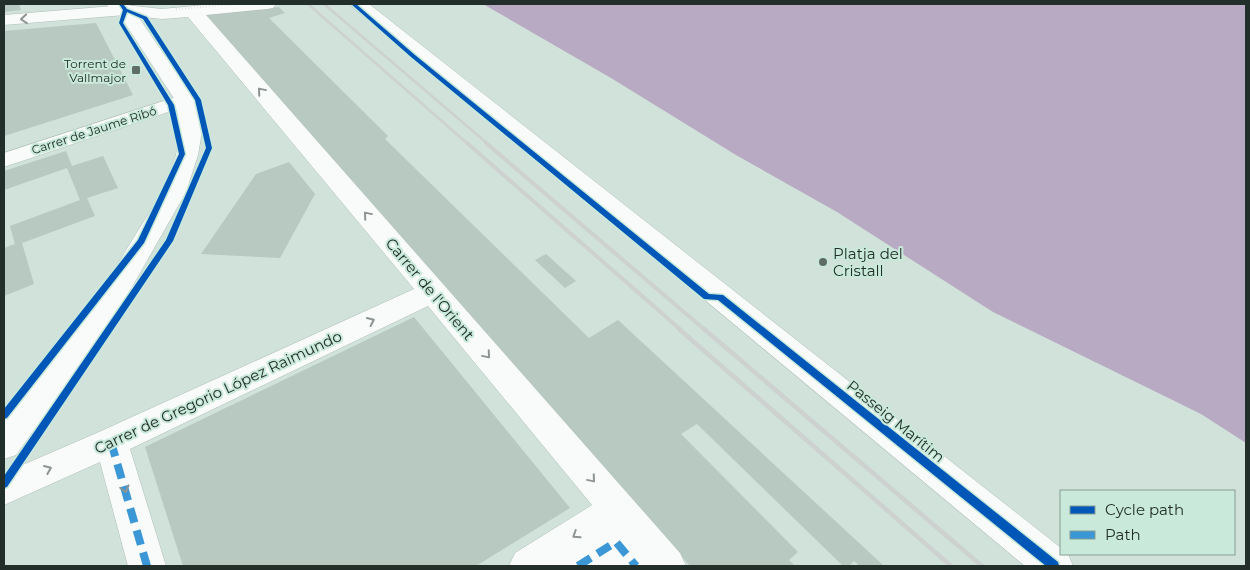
<svg xmlns="http://www.w3.org/2000/svg" width="1250" height="570" viewBox="0 0 1250 570" font-family="Montserrat,sans-serif">
<style>
.water{fill:#b8aac2}
.building{fill:#b7c9c1}
.lines{fill:none;stroke-linecap:round;stroke-linejoin:round}
.minor-casing{stroke:#b1bfb9;stroke-width:1}
.major-casing{stroke:#b1bfb9;stroke-width:1}
.minor{fill:#f8fbf9;fill-rule:evenodd}
.major{fill:#f8fbf9;fill-rule:evenodd}
.rail-far2{stroke:#cdd1cf;stroke-width:2.5}
.rail-far1{stroke:#cdd1cf;stroke-width:4}
.rail{stroke:#cdd1cf;stroke-width:4.5}
.path-bridge{stroke:#c9cecc;stroke-width:2.5;stroke-dasharray:0.5 2.5;stroke-linecap:butt}
.quiet{stroke:#3b97d6;stroke-width:8;stroke-dasharray:15 8;stroke-linecap:butt}
.cycleway-casing{stroke:#c9e9db;stroke-width:3}
.cycleway{fill:#0057b8;fill-rule:evenodd}
.oneway{stroke:#8d9491}
.poi-dot{fill:#5f6d67;stroke:#c9e9db;stroke-width:2}
.labels{text-anchor:middle;dominant-baseline:central;stroke-width:4;stroke-linejoin:round;paint-order:stroke}
.far-poi-label{font-size:12px;fill:#222e29;stroke:#c9e9db;text-anchor:end}
.far-street-label{font-size:12px;fill:#222e29;stroke:#c9e9db}
.poi-label{font-size:15px;fill:#222e29;stroke:#c9e9db;text-anchor:start}
.street-label{font-size:15px;fill:#222e29;stroke:#c9e9db}
</style>
<rect width="100%" height="100%" fill="#d0e2da"/>
<path class="water" d="M 483,4 L 1246,4 L 1246,443 L 1201,414 L 993,312 L 837,212 L 736,155 L 611,78 Z"/>
<path class="building" d="M 4,4 L 19,4 L 21,10 L 4,12 Z
M 279,7 L 285,13 L 269,18 L 388,136 L 385,139 L 589,338 L 618,320 L 884,566 L 860,566 L 854,561 L 849,566 L 843,566 L 697,424 L 681,434 L 798,552 L 789,560 L 795,566 L 690,566 L 205,14 Z
M 96,23 L 133,95 L 4,136 L 4,31 Z
M 66,151 L 72,166 L 103,156 L 118,188 L 87,198 L 95,216 L 22,243 L 34,284 L 4,296 L 4,248 L 15,244 L 10,226 L 80,200 L 67,168 L 4,190 L 4,171 Z
M 289,162 L 315,194 L 280,258 L 201,254 L 256,174 Z
M 546,254 L 576,281 L 565,288 L 535,260 Z
M 414,317 L 570,508 L 476,566 L 183,566 L 145,447 Z"/>
<g class="lines">
<g class="minor-casing">
<path id="minor" d="M 214,4 L 276,4 L 273,8 L 267,9 L 206,15 L 680,553 L 686,566 L 509,566 L 515,553 L 592,505 L 428,306 L 130,449 L 166,566 L 128,566 L 100,462 L 4,505 L 4,473 L 99,432 L 414,289 L 188,17 L 162,19 L 125,15 L 4,25 L 4,15 L 125,5 L 162,9 Z
M 349,4 L 369,4 L 1061,548 L 1061,554 L 1068,554 L 1073,566 L 1025,566 Z
M 185,94 L 192,96 L 195,100 L 192,104 L 4,167 L 4,153 Z"/>
</g>
<g class="major-casing">
<path id="major" d="M 105,4 L 127,4 L 131,6 L 195,100 L 202,131 L 198,155 L 186,192 L 132,287 L 95,345 L 16,455 L 4,459 L 4,420 L 75,329 L 112,273 L 162,192 L 176,155 L 180,131 L 175,100 L 119,14 Z"/>
</g>
<use href="#minor" class="minor"/>
<use href="#major" class="major"/>
<path class="rail-far2" d="M 308,4 L 468,144
M 324,4 L 488,144"/>
<path class="rail-far1" d="M 467,143 L 681,330
M 486,143 L 705,330"/>
<path class="rail" d="M 679,329 L 951,566
M 704,329 L 982,566"/>
<path class="path-bridge" d="M 176,9 L 233,4"/>
<path class="quiet" d="M 111,442 L 147,566
M 578,566 L 616,542 L 636,566"/>
<g class="cycleway-casing">
<path id="cycleway" d="M 119,4 L 123,4 L 127,9 L 147,17 L 201,100 L 212,148 L 173,241 L 7,487 L 4,488 L 4,476 L 166,240 L 206,148 L 195,100 L 143,19 L 127,12 L 123,23 L 174,105 L 185,154 L 144,243 L 7,418 L 4,419 L 4,409 L 138,240 L 179,154 L 168,105 L 119,23 L 123,10 Z
M 351,4 L 356,4 L 415,55 L 709,294 L 723,295 L 1058,562 L 1059,566 L 1046,566 L 718,300 L 704,299 L 411,57 Z"/>
</g>
<use href="#cycleway" class="cycleway"/>
</g>
<defs><path id="oneway-chevron" d="M-2-3.5L2.5 0L-2 3.5" fill="none" stroke-width="1.6" stroke-linecap="round" stroke-linejoin="round" transform="scale(1.25)"/></defs>
<g class="oneway">
<use href="#oneway-chevron" transform="translate(24 19) rotate(175)"/>
<use href="#oneway-chevron" transform="translate(261 91) rotate(-130)"/>
<use href="#oneway-chevron" transform="translate(367 215) rotate(-130)"/>
<use href="#oneway-chevron" transform="translate(371 321) rotate(-25)"/>
<use href="#oneway-chevron" transform="translate(487 355) rotate(50)"/>
<use href="#oneway-chevron" transform="translate(48 469) rotate(-23)"/>
<use href="#oneway-chevron" transform="translate(592 479) rotate(50)"/>
<use href="#oneway-chevron" transform="translate(125 489) rotate(74)"/>
<use href="#oneway-chevron" transform="translate(576 535) rotate(147)"/>
</g>
<g class="poi-dot">
<rect x="131" y="65" width="10" height="10" rx="2.5"/>
<circle cx="823" cy="262" r="5"/>
</g>
<g class="labels">
<g class="far-poi-label">
<text x="126" y="63">Torrent de<tspan x="126" dy="14">Vallmajor</tspan></text>
</g>
<g class="far-street-label">
<text transform="translate(94 130) rotate(-18)">Carrer de Jaume Ribó</text>
</g>
<g class="poi-label">
<text x="833" y="253">Platja del<tspan x="833" dy="17">Cristall</tspan></text>
</g>
<g class="street-label">
<text transform="translate(430 289) rotate(50)">Carrer de l'Orient</text>
<text transform="translate(218 392) rotate(-25)">Carrer de Gregorio López Raimundo</text>
<text transform="translate(896 421) rotate(39)">Passeig Marítim</text>
</g>
</g>
<rect width="1250" height="570" fill="none" stroke="#222e29" stroke-width="10"/>
<rect x="1060" y="490" width="175" height="65" fill="#c9e9db" stroke="#869e94"/>
<rect x="1070" y="506" width="25" height="8" fill="#0057b8" stroke="#869e94"/>
<text x="1105" y="515" font-size="15" fill="#222e29">Cycle path</text>
<rect x="1070" y="531" width="25" height="8" fill="#3b97d6" stroke="#869e94"/>
<text x="1105" y="540" font-size="15" fill="#222e29">Path</text>
</svg>
